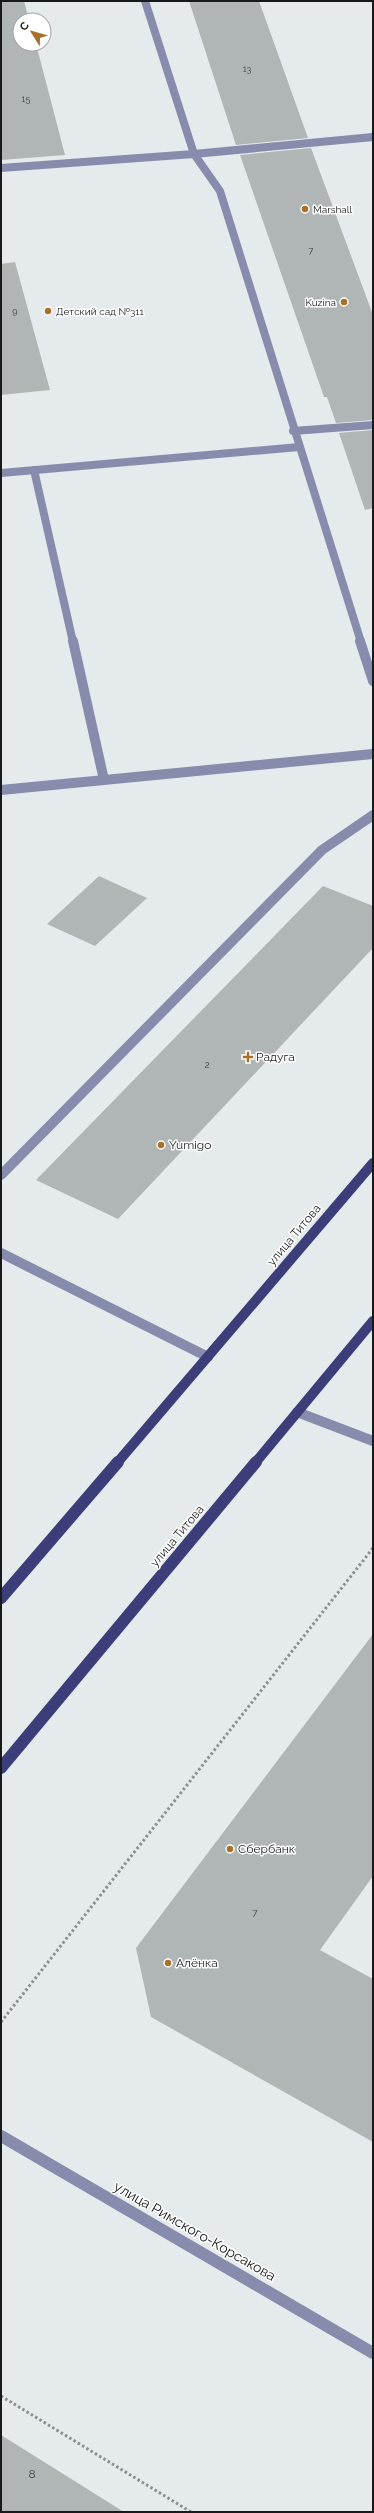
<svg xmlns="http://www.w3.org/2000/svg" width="374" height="2513" viewBox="0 0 374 2513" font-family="Raleway,sans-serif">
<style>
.building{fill:#b0b5b6}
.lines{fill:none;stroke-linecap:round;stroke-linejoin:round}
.path{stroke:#8b8f91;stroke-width:3;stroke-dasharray:2.5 2.5;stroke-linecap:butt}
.minor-far2{stroke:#878cad;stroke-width:8}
.minor-far1{stroke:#878cad;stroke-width:10}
.minor{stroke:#878cad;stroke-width:12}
.major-far1{stroke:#3b3e78;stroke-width:10}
.major{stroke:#3b3e78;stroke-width:12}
.poi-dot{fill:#a7702b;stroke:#fff;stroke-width:1.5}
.labels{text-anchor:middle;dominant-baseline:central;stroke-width:3;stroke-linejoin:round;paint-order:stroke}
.far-number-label{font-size:9px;fill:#3e4041}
.far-poi-label{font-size:10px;fill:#18191a;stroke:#fff;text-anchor:start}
.number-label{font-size:10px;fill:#3e4041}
.poi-label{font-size:12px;fill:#18191a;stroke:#fff;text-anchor:start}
.street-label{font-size:12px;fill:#18191a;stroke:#fff}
.near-number-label{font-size:12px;fill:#3e4041}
.near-street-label{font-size:14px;fill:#18191a;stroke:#fff}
</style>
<rect width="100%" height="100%" fill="#e5eaed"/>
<path class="building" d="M 1,1 L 24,1 L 29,20 L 20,20 L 20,44 L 36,44 L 65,155 L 1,160 Z
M 189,1 L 259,1 L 308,138 L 236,145 Z
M 311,148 L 373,315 L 373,420 L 336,423 L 327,397 L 324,397 L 240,155 Z
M 15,262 L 50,390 L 1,395 L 1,264 Z
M 373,430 L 373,508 L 365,510 L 339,433 Z
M 99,876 L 147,898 L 95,946 L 47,924 Z
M 323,886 L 373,906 L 373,948 L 118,1219 L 36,1180 Z
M 373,1634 L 373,1876 L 320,1950 L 373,1979 L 373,2142 L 151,2017 L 136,1948 Z
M 1,2435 L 124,2512 L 1,2512 Z"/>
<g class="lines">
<path class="path" d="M 1,2022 L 373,1548
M 1,2396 L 191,2512"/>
<path class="minor-far2" d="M 145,1 L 194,154 L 220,191 L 361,642
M 1,168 L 194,154 L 373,137
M 293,431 L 373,425
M 34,470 L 73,642
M 1,473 L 299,447"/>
<path class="minor-far1" d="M 73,641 L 104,780
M 360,641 L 373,681
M 1,790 L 373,754
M 1,1175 L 322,850 L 373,815
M 1,1253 L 208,1357
M 297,1412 L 373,1441"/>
<path class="minor" d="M 1,2136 L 373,2353"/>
<path class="major-far1" d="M 117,1463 L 373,1163
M 255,1463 L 373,1321"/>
<path class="major" d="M 1,1598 L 118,1462
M 1,1768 L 256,1462"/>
</g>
<g class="poi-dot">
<circle cx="305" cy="209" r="4"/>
<circle cx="344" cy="302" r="4"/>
<circle cx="48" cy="311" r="4"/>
<path d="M246 1051h4v4h4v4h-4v4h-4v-4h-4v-4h4z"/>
<circle cx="161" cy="1145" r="4"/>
<circle cx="230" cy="1849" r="4"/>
<circle cx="168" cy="1963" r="4"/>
</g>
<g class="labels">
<g class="far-number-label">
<text x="247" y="69">13</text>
<text x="26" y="99">15</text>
<text x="311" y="251">7</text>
<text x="15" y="311">9</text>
</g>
<g class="far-poi-label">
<text x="313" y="209">Marshall</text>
<text x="336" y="302" text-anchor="end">Kuzina</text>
<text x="56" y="311">Детский сад №311</text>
</g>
<g class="number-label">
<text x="207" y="1064">2</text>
<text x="255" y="1912">7</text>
</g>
<g class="poi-label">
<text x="256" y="1057">Радуга</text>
<text x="169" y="1145">Yumigo</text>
<text x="238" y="1849">Сбербанк</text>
<text x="176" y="1963">Алёнка</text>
</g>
<g class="street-label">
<text transform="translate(294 1235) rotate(-50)">улица Титова</text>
<text transform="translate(177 1536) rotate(-50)">улица Титова</text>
</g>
<g class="near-number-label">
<text x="32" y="2474">8</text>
</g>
<g class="near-street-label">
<text transform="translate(195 2231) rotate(30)">улица Римского-Корсакова</text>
</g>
</g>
<rect width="374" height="2513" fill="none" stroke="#18191a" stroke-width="4"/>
<g transform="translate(32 32) rotate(307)"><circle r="19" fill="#ffffff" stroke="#a3a3a3"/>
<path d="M0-3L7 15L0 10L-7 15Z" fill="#a7702b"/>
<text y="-6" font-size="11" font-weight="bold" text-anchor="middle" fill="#18191a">С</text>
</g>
</svg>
